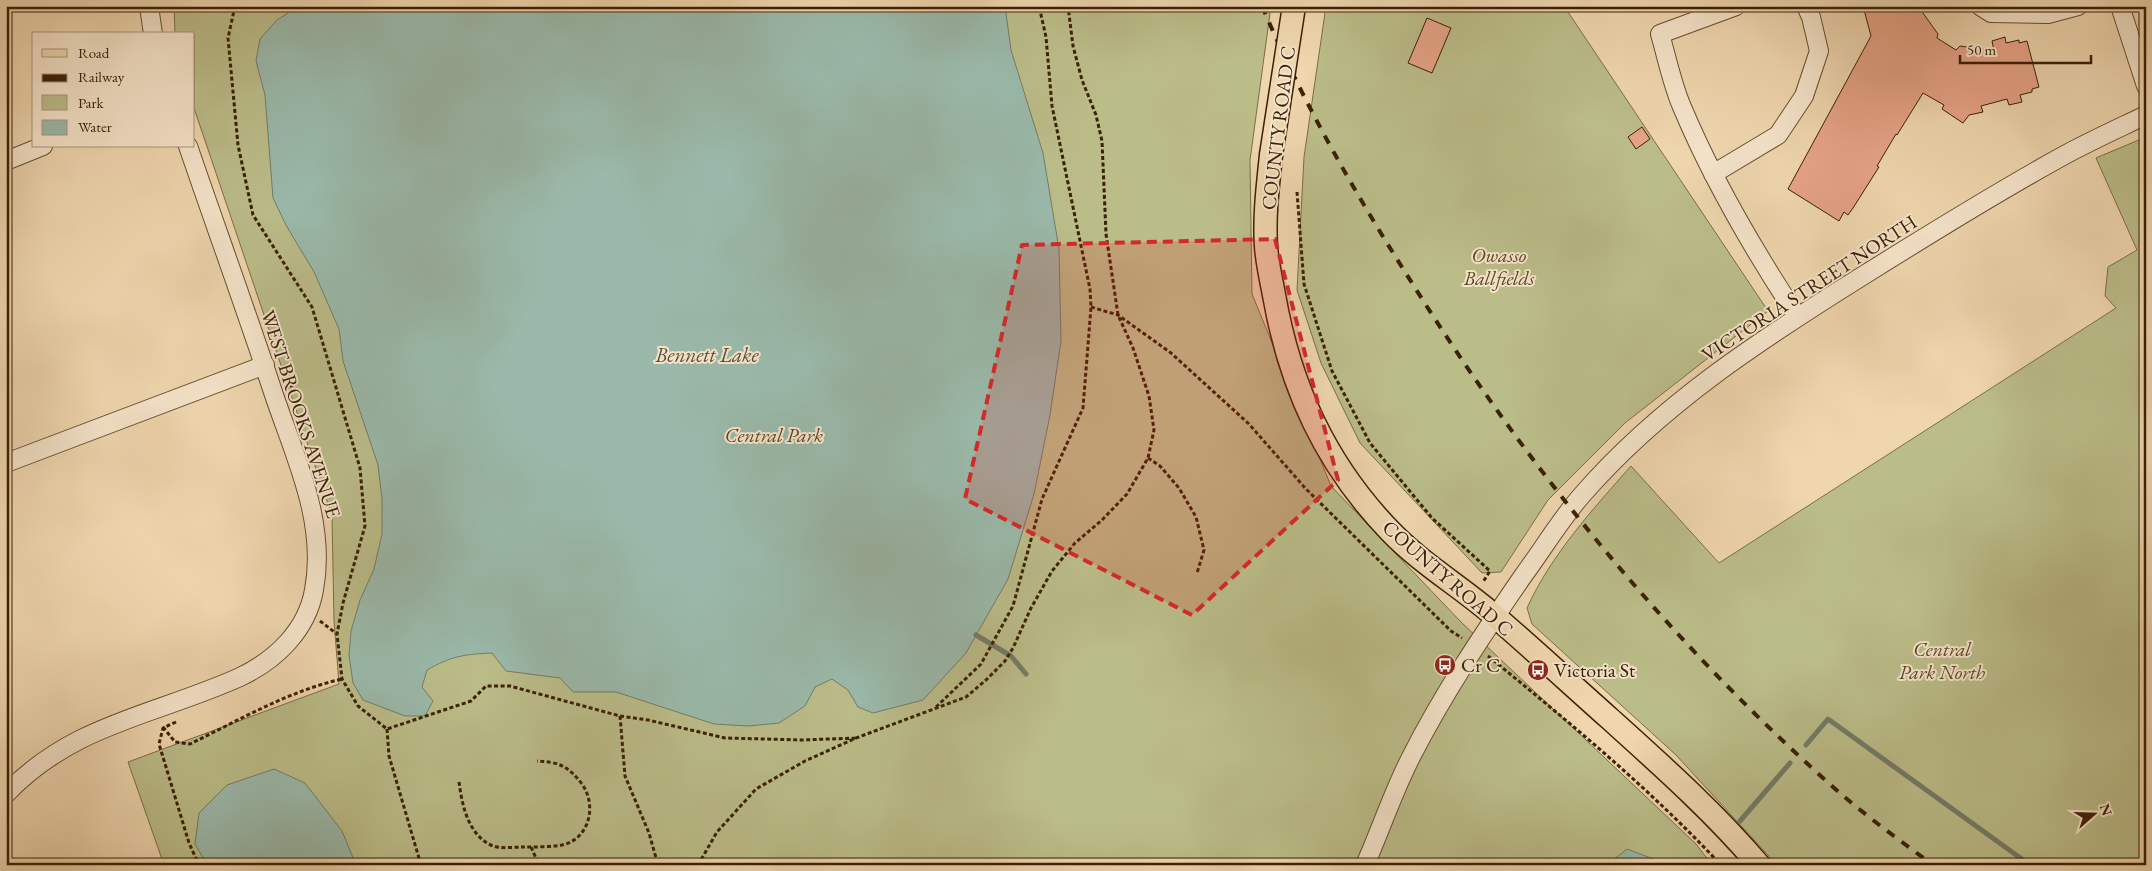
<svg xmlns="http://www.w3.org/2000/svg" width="2152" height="871" viewBox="0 0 2152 871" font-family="'EB Garamond',serif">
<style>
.green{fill:#bbbd89;stroke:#7a6e47}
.water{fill:#9ab9aa;stroke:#747c68}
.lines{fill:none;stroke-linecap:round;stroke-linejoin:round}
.stream{stroke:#747c68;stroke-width:5}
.building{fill:#e6a386;stroke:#3a2005}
.minor-casing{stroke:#674e2f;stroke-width:20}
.major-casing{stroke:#3a2005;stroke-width:25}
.path{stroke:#3a2005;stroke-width:3;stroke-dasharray:4 2.5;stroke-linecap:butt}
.minor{stroke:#f5e4ca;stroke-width:18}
.major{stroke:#efd6ae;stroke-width:22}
.rail{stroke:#3a2005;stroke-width:4;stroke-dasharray:9 9;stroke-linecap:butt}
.major-bridge-casing{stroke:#3a2005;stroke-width:25;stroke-linecap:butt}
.major-bridge{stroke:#efd6ae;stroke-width:22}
.marked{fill:#d62828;fill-opacity:0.2;stroke:#d62828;stroke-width:4;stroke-dasharray:10 6;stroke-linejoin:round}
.labels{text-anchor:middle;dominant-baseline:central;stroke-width:4;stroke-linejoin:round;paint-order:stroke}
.street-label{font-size:20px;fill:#3a2005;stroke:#f5e4ca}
.park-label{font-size:20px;font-style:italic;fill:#5a4726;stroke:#f5e4ca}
.poi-label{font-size:20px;fill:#3a2005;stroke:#f5e4ca;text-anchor:start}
.water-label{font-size:21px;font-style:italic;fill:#574e37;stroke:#f5e4ca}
</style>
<rect width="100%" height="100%" fill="#efd6ae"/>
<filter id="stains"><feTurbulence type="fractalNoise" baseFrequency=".004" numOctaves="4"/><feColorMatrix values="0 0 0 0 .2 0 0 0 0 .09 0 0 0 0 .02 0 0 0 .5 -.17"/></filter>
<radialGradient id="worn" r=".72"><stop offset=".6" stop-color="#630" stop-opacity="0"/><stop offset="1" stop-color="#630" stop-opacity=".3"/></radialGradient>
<path class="green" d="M 174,6 L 1271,6 L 1250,160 L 1252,294 L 1331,486 L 1462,623 L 1696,844 L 1712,865 L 164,865 L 128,762 L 339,684 L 334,621 L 332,516 L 194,108 L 194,34 L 175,34 Z
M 1326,6 L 1564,6 L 1768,311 L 1625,423 L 1548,500 L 1501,572 L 1482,573 L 1360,443 L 1321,363 L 1297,290 L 1304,157 Z
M 2146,137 L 2146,865 L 1777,865 L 1676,755 L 1532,624 L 1527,608 C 1551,555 1593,509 1631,466 L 1719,563 L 2116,308 L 2105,296 L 2108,267 L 2137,250 L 2096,158 Z"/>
<path class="water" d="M 299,6 L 1005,6 L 1011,50 L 1043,153 L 1059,249 L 1061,341 L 1050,415 L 1034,494 L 1008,579 L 966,653 L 923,700 L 873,713 L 858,707 L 848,690 L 832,679 L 815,687 L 805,706 L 779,723 L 748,726 L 714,724 L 616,692 L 573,692 L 560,678 L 506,671 L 492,653 C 466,654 451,656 427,670 L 422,687 L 433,701 L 425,716 L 405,716 L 363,700 L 353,683 L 349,655 L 351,631 L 360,600 L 374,569 L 382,534 L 382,499 L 378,465 L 343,361 L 339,329 L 314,272 L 287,227 L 273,198 L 265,95 L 256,61 L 260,39 L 277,20 Z
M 274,769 L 305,783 L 342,831 L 354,860 L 354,865 L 207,865 L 195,844 L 199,813 L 227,785 Z
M 1627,849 L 1656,860 L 1660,865 L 1607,865 Z"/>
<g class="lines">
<path class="stream" d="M 976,635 L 1011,656 L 1026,674
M 1806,745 L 1828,719 L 2030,865
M 1740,821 L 1790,763
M 1702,865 L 1704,862"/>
</g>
<path class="building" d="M 1863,6 L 1918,6 L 1938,34 L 1937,38 L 1956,50 L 1960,46 L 1994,51 L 1992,41 L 2005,37 L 2006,43 L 2019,40 L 2019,43 L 2027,41 L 2039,87 L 2032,89 L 2032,92 L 2020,95 L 2022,102 L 2009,105 L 2007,99 L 1981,106 L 1983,112 L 1969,115 L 1963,123 L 1942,109 L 1944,105 L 1923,93 L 1897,135 L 1896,134 L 1877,166 L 1879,167 L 1853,208 L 1848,215 L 1844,212 L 1839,221 L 1788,189 L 1871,36 Z
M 1427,18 L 1451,28 L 1432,73 L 1408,63 Z
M 1642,127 L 1650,139 L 1636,149 L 1628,137 Z"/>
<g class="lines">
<g class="minor-casing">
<path id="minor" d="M 149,6 L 153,34
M 1736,6 L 1660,34 C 1667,58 1672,84 1682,107 C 1713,181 1753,249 1797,316
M 1980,6 L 1991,13 L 2048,14 L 2078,6
M 2120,6 L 2146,86
M 6,161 L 43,146
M 1713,174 L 1778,135 L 1804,96 L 1819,51 L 1811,17 L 1806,6
M 6,463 L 265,365
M 6,794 C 72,724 156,715 240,677 C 276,660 307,630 314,590 C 327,521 294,455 273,392 C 246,310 216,228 188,146
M 1365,865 C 1381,829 1393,792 1411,757 C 1443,694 1483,634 1523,576 C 1543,549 1560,520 1582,495 C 1661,404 1763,338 1864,275 C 1928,235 1994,194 2061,157 C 2088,142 2117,129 2146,115"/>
</g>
<g class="major-casing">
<path id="major" d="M 1271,155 C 1268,185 1264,215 1266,246 C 1267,262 1271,279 1274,295 C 1290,387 1326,465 1391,532 C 1423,565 1463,588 1497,618 C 1535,651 1572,685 1609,718 C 1661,765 1713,811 1759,865"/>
</g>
<path class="path" d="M 235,6 L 228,38 L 238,145 L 253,215 L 312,307 L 360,468 L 365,526 L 343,603 L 337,634 L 342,679 L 358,706 L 387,729 L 471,701 L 486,686 L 510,686 L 620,716 L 648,720 L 725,738 L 802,740 L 856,738
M 1297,192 L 1304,284 L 1332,371 L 1370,443 L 1432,518 L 1490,571 L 1483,582
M 1091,307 L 1118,315 L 1171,353 L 1249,424 L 1306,489 L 1451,631 L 1462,638
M 284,365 L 293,392
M 1148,458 L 1160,466 L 1179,488 L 1196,517 L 1204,550 L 1197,573
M 320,621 L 337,634
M 1488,656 C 1569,722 1649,788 1721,865
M 936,707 L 981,664 L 1013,606 L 1042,499 L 1083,408 L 1091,307 L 1090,289 L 1052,106 L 1046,37 L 1039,6
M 620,716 L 625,776 L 649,833 L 658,865
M 176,722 L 163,728 L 159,744 L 189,843 L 199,865
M 163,727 L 175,742 L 190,744 C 239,720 289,691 342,679
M 387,729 L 389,756 L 421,865
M 459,782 C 462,804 467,830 487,843 C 497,850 512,847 524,847 C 536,847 550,847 562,845 C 590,839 597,805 582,784 C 568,766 559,762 537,761
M 531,847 L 539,865
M 698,865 L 717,832 L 756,789 L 805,761 L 856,738 L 966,697 L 986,680 L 1005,661 L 1013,648 L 1031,608 L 1052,571 L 1075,543 L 1102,520 L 1127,494 L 1148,458 L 1154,430 L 1149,396 L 1133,348 L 1118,315 L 1106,234 L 1102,141 L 1096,115 L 1082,80 L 1073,46 L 1068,6"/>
<use href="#minor" class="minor"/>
<use href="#major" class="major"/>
<path class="rail" d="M 1262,6 C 1303,103 1356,195 1412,283 C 1531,473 1673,646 1841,794 C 1870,819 1902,842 1933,865"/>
<g class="major-bridge-casing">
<path id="major-bridge" d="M 1271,155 L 1294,6"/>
</g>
<use href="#major-bridge" class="major-bridge"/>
</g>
<path class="marked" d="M 1275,239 L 1338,480 L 1192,615 L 965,499 L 1022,245 Z"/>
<defs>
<g id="bus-disc" transform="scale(1.125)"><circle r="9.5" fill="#8f2418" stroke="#f5e4ca"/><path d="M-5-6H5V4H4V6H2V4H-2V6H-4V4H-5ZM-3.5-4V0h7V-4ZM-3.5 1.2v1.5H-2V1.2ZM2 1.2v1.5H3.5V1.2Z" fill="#fff"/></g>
</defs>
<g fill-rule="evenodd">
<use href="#bus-disc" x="1445" y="665"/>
<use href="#bus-disc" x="1538" y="670"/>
</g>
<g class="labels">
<g class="street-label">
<text transform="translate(1278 128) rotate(-83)">COUNTY ROAD C</text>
<text transform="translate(1809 288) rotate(-33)">VICTORIA STREET NORTH</text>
<text transform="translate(301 414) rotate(72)">WEST BROOKS AVENUE</text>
<text transform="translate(1448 578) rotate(41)">COUNTY ROAD C</text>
</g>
<g class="park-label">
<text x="1499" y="255">Owasso<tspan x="1499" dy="23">Ballfields</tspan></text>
<text x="774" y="435">Central Park</text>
<text x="1942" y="649">Central<tspan x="1942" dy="23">Park North</tspan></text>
</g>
<g class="poi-label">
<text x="1461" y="665">Cr C</text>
<text x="1554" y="670">Victoria St</text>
</g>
<g class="water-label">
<text x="707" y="354">Bennett Lake</text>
</g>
</g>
<rect width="2152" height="871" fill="none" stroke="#efd6ae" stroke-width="25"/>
<rect x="8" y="8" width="2137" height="856" fill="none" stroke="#3a2005" stroke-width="2.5"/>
<rect x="12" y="12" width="2127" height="846" fill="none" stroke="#3a2005"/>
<rect x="32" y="32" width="162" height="115" fill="#f5e4ca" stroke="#aa967b"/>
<rect x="42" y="49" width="25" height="8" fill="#efd6ae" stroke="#aa967b"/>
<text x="78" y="58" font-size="15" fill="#3a2005">Road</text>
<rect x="42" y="74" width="25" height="8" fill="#3a2005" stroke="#aa967b"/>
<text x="78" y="82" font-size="15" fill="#3a2005">Railway</text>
<rect x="42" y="95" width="25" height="15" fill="#bbbd89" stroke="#aa967b"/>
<text x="78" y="108" font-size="15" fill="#3a2005">Park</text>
<rect x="42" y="120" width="25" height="15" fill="#9ab9aa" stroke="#aa967b"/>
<text x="78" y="132" font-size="15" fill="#3a2005">Water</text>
<g transform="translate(2094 814) rotate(70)" stroke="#f5e4ca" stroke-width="4" paint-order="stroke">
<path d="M0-4L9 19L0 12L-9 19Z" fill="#3a2005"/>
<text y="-8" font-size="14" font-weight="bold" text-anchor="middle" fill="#3a2005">N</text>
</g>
<path d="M1960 55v8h131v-8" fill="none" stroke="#3a2005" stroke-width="2.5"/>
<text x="1967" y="55" font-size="15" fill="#3a2005" stroke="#f5e4ca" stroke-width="4" paint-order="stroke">50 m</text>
<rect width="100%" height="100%" filter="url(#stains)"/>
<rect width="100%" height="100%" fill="url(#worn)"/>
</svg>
